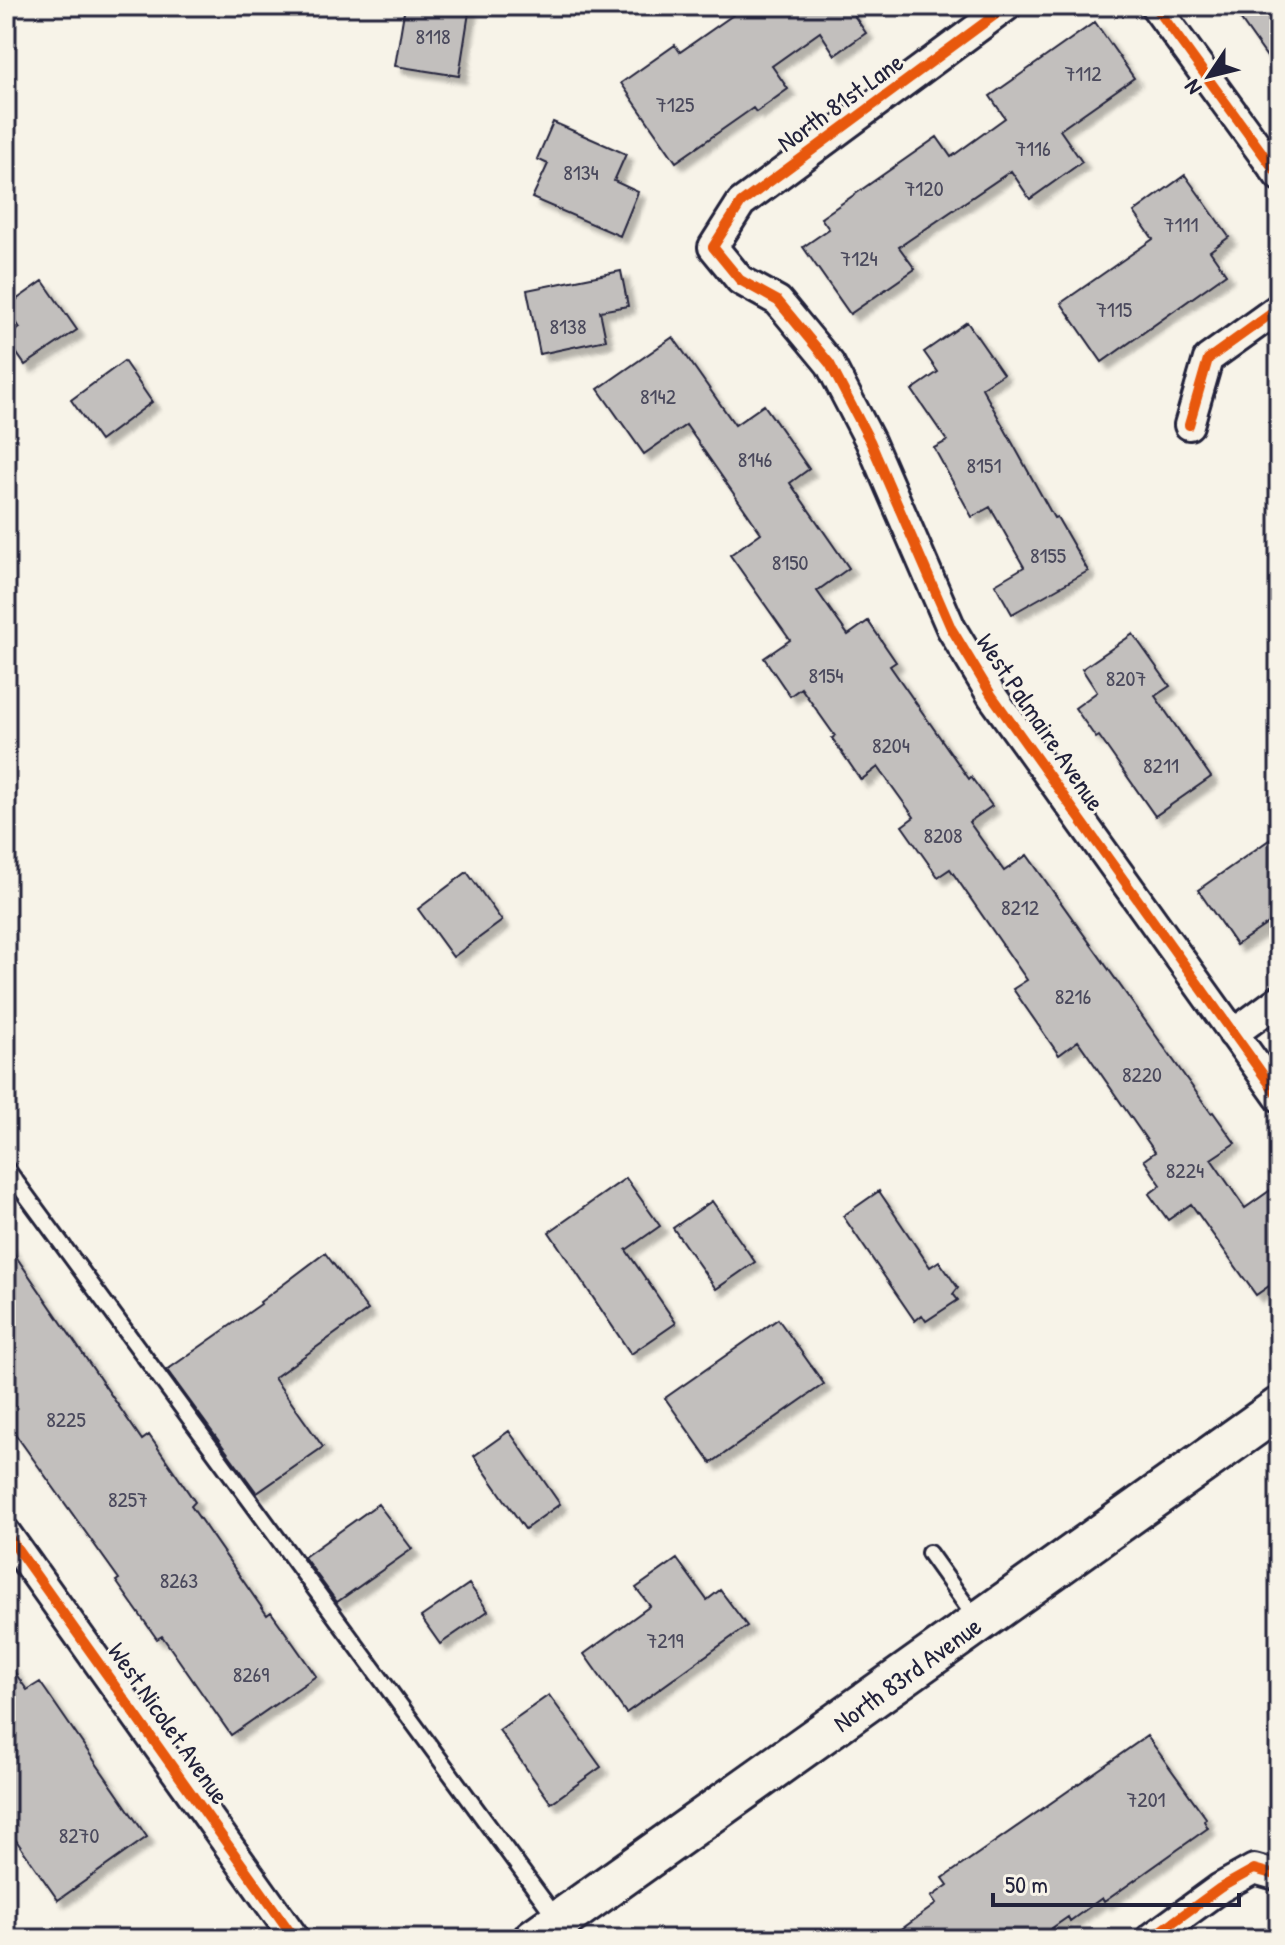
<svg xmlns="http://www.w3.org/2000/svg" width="1285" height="1945" viewBox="0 0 1285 1945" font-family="'Patrick Hand',sans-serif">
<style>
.building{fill:#c2bfbd;stroke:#22223b;stroke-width:2;filter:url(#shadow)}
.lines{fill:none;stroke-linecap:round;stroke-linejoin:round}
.service-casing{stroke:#22223b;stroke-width:20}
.minor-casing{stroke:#22223b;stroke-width:34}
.secondary-casing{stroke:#22223b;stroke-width:46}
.service{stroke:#f7f3e8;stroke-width:14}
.minor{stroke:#f7f3e8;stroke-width:28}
.secondary{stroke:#f7f3e8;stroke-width:40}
.cycleway-casing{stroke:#f7f3e8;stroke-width:15}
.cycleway{stroke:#e8590c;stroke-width:10}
.labels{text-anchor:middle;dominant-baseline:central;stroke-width:6;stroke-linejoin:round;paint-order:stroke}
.number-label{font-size:22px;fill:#4a495c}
.street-label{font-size:26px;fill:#22223b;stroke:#f7f3e8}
</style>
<defs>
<filter id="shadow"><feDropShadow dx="7" dy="7" stdDeviation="2" flood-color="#0004"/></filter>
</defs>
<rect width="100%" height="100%" fill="#f7f3e8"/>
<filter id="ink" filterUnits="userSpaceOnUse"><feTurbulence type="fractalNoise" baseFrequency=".0125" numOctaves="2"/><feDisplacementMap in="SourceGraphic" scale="16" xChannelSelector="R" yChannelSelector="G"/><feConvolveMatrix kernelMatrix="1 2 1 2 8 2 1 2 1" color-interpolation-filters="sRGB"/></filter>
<g filter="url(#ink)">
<path class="building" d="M 405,6 L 470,6 L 459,76 L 395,66 Z
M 746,6 L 857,6 L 851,11 L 866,33 L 835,55 L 820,32 L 772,66 L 788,89 L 756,112 L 753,108 L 676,162 L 621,83 L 675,45 L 680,52 Z
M 1231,6 L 1279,6 L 1279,74 Z
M 1095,22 L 1134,78 L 1060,130 L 1082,162 L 1030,199 L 1011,171 L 899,247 L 915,269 L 850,314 L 803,247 L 829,229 L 821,218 L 937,137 L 951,157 L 1005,118 L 990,96 Z
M 553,122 L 626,154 L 614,181 L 638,192 L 620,236 L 532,198 L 548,164 L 537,159 Z
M 1185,175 L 1229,237 L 1210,251 L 1226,274 L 1102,362 L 1061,303 L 1153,239 L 1134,212 Z
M 621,271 L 628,306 L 600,311 L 606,340 L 540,354 L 527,290 Z
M 43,281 L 77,330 L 25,365 L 6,338 L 20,328 L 6,307 Z
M 967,322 L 1003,374 L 982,388 L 1054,518 L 1057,517 L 1088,571 L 1012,614 L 995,584 L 1024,567 L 990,507 L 972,517 L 934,448 L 947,441 L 912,390 L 938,372 L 924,352 Z
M 673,337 L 735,425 L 764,405 L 809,469 L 790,483 L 849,568 L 817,591 L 848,635 L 868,621 L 896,662 L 890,666 L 969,779 L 971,777 L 992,806 L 969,822 L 1004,871 L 1027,855 L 1211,1113 L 1213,1112 L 1235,1143 L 1211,1159 L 1245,1208 L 1279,1184 L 1279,1279 L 1256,1295 L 1191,1204 L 1168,1220 L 1149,1194 L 1161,1185 L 1144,1160 L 1155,1152 L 1078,1041 L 1059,1055 L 1013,989 L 1027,980 L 950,869 L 938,877 L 902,826 L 914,817 L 878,767 L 861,780 L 832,738 L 835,736 L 801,688 L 790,696 L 764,658 L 790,640 L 730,555 L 761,533 L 686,425 L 644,454 L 598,389 Z
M 124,361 L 152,402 L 100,441 L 71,400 Z
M 1133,634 L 1170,686 L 1155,696 L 1211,777 L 1155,816 L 1099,736 L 1096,738 L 1075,708 L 1097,692 L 1082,669 Z
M 1279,833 L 1279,916 L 1236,945 L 1198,890 Z
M 467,872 L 502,921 L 453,957 L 418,909 Z
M 626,1178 L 660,1226 L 626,1250 L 676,1323 L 631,1354 L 549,1232 Z
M 879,1191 L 930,1267 L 939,1261 L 958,1288 L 953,1294 L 958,1300 L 926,1321 L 922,1315 L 915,1321 L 843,1216 Z
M 712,1201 L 755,1262 L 716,1289 L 673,1228 Z
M 6,1242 L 142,1440 L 149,1435 L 195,1502 L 191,1506 L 267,1615 L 271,1612 L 316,1676 L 231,1735 L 162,1636 L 157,1639 L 116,1581 L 119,1579 L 6,1421 Z
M 325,1253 L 368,1310 L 274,1378 L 323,1447 L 257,1493 L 167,1370 L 261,1304 L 260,1302 Z
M 778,1319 L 824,1384 L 711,1463 L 665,1398 Z
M 509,1431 L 560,1504 L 525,1529 L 474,1456 Z
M 378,1504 L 412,1549 L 337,1602 L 304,1557 Z
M 677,1559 L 707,1600 L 720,1590 L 747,1626 L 626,1713 L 584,1654 L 650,1606 L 636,1588 Z
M 469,1584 L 488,1611 L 440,1644 L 421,1617 Z
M 6,1660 L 27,1690 L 40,1682 L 147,1837 L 58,1900 L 6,1826 Z
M 549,1695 L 601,1767 L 551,1803 L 499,1730 Z
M 1147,1736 L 1206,1818 L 1204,1821 L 1208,1828 L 1104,1902 L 1102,1898 L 1070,1921 L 1068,1917 L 1036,1939 L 888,1939 L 936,1904 L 931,1897 L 948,1885 L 943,1878 Z"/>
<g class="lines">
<g class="service-casing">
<path id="service" d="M 6,1168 L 557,1919
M 929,1553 L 976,1619"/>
</g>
<g class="minor-casing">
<path id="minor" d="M 1007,6 L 741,203 L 713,247 L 740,280 L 778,301 L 830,364 L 870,441 L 951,628 L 992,696 L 1279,1097
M 1155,6 L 1279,176
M 1189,425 L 1208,359 L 1279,308
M 1233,1034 L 1279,1000
M 6,1533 L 295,1939
M 1150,1939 L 1220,1888 L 1254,1869 L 1279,1876"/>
</g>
<g class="secondary-casing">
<path id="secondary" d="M 534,1939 L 1279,1408"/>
</g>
<use href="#service" class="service"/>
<use href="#minor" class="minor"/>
<use href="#secondary" class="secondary"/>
<g class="cycleway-casing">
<path id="cycleway" d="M 1007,6 L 741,203 L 713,247 L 740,280 L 778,301 L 830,364 L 870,441 L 951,628 L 992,696 L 1279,1097
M 1155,6 L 1279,176
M 1189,425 L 1208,359 L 1279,308
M 6,1533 L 295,1939
M 1150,1939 L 1220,1888 L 1254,1869 L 1279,1876"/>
</g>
<use href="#cycleway" class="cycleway"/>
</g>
</g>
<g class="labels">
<g class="number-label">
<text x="433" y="36">8118</text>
<text x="1083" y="73">7112</text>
<text x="675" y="104">7125</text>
<text x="1033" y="148">7116</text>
<text x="581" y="172">8134</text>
<text x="924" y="188">7120</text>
<text x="1181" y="224">7111</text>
<text x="859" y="258">7124</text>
<text x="1114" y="309">7115</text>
<text x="568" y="326">8138</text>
<text x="658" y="396">8142</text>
<text x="755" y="459">8146</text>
<text x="984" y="465">8151</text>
<text x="1048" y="555">8155</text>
<text x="790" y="562">8150</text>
<text x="826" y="675">8154</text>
<text x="1126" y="678">8207</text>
<text x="891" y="745">8204</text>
<text x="1161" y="765">8211</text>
<text x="943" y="835">8208</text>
<text x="1020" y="907">8212</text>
<text x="1073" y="996">8216</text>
<text x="1142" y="1074">8220</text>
<text x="1185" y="1170">8224</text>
<text x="66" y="1419">8225</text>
<text x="128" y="1499">8257</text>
<text x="179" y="1580">8263</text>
<text x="665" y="1640">7219</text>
<text x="251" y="1674">8269</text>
<text x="1146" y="1799">7201</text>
<text x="79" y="1835">8270</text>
</g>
<g class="street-label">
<text transform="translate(840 102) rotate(-36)">North 81st Lane</text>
<text transform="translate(1041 722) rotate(56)">West Palmaire Avenue</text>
<text transform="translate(907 1674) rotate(-36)">North 83rd Avenue</text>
<text transform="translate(169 1723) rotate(55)">West Nicolet Avenue</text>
</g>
</g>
<rect width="1285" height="1945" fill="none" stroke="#f7f3e8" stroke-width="32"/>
<rect x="16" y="16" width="1253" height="1913" fill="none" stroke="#22223b" stroke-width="3" filter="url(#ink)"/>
<g transform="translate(1209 76) rotate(235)" stroke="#f7f3e8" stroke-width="6" paint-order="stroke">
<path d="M0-6L14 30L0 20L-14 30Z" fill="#22223b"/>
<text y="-12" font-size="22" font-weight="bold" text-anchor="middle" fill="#22223b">N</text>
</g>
<path d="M993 1893v12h246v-12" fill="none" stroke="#22223b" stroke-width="4"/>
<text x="1005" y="1893" font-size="24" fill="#22223b" stroke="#f7f3e8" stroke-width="6" paint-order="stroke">50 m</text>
</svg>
